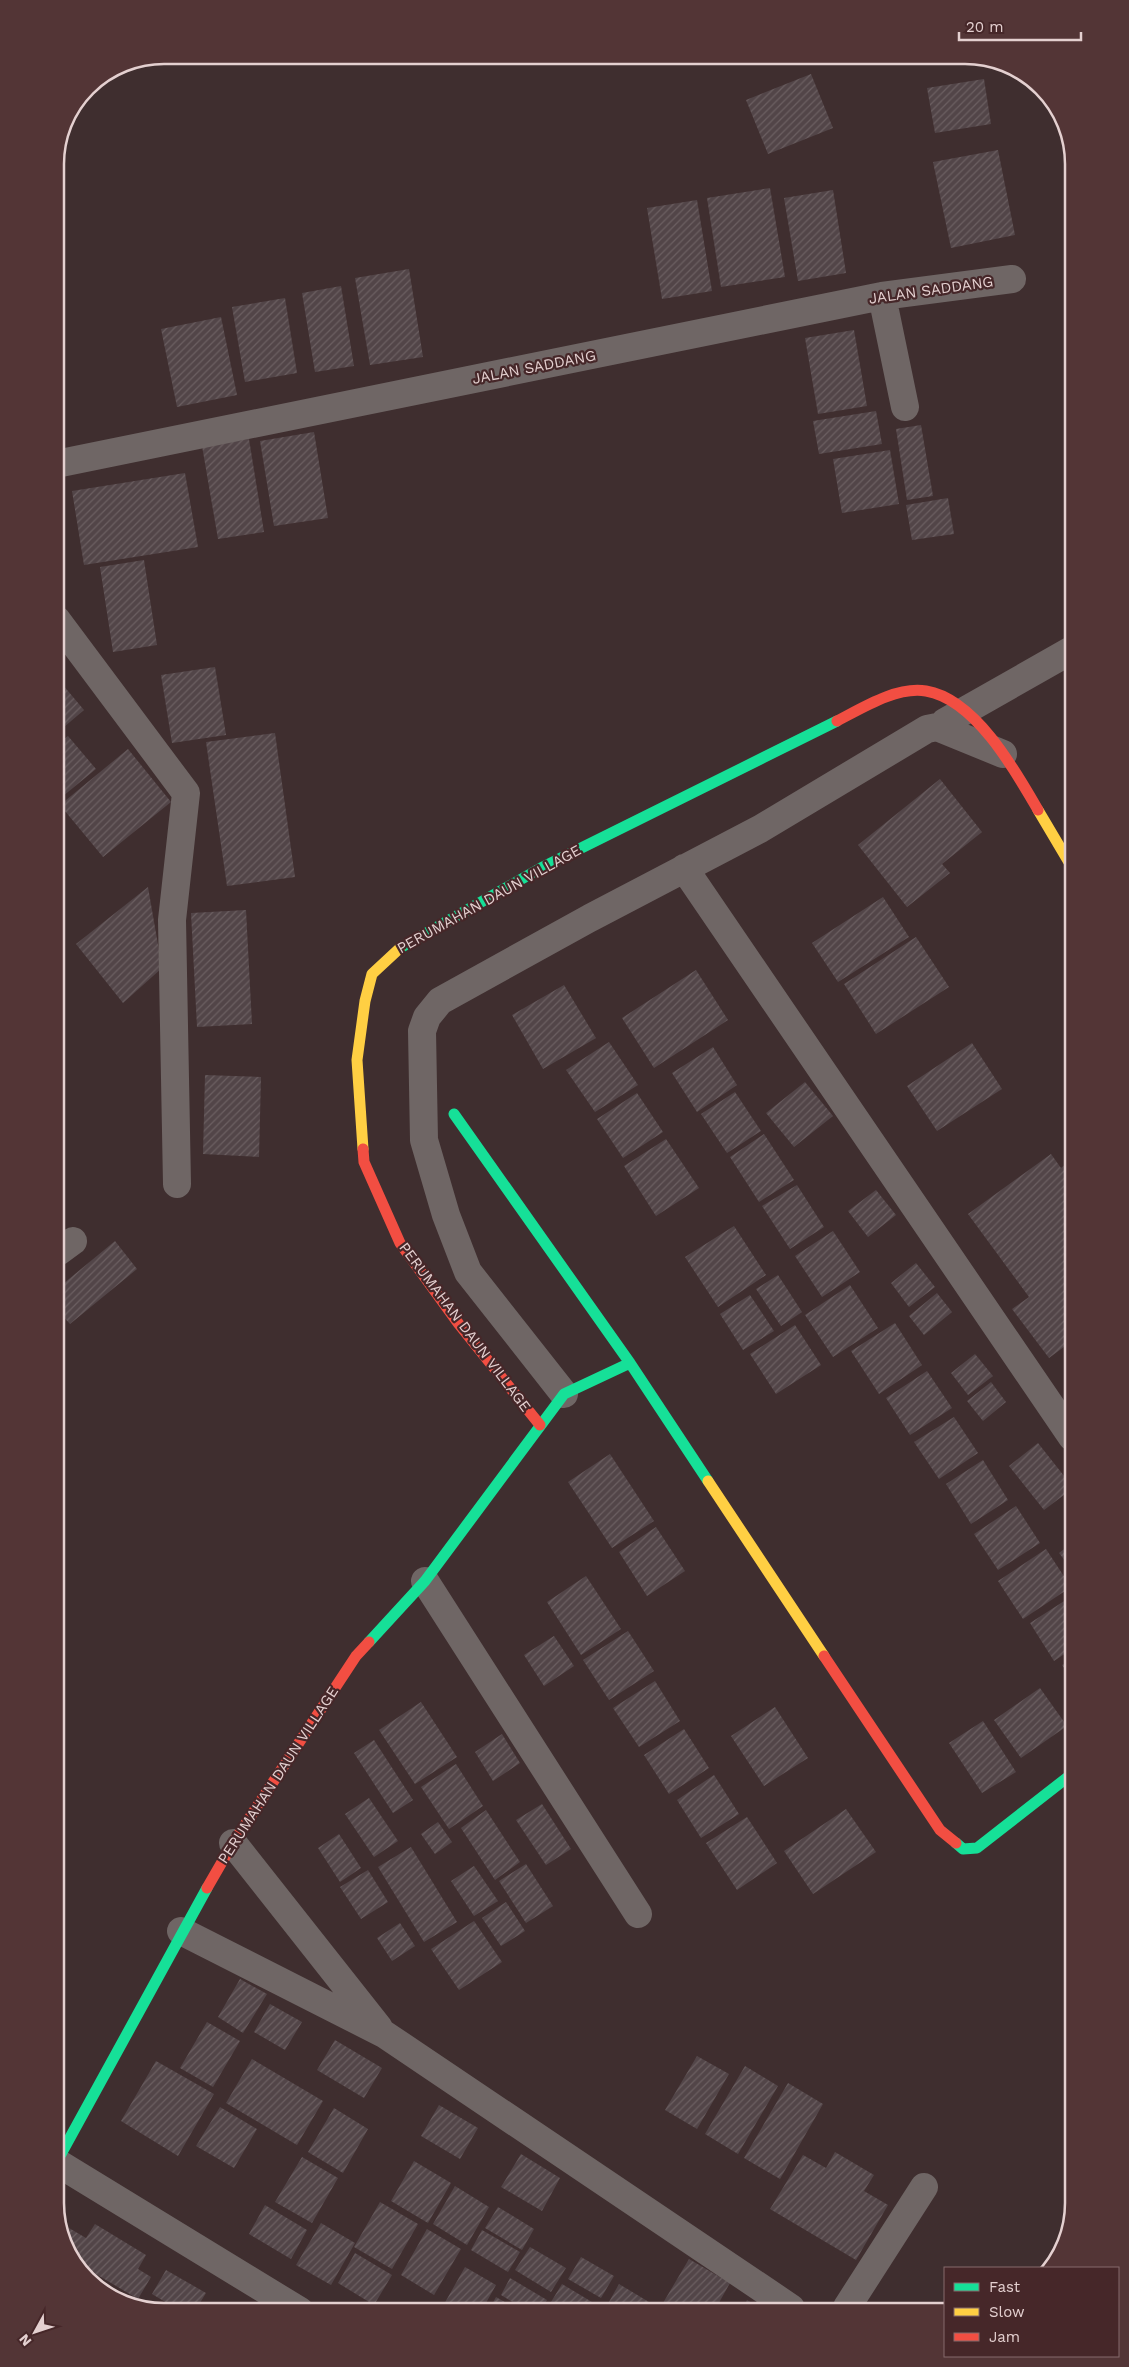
<svg xmlns="http://www.w3.org/2000/svg" width="1129" height="2367" viewBox="0 0 1129 2367" font-family="'Work Sans',sans-serif">
<style>
.building{fill:url(#building-hatch)}
.lines{fill:none;stroke-linecap:round;stroke-linejoin:round}
.street{stroke:#6f6665;stroke-width:28}
.fast{stroke:#16e098;stroke-width:11}
.slow{stroke:#ffcf43;stroke-width:11}
.jam{stroke:#f24e42;stroke-width:11}
.labels{text-anchor:middle;dominant-baseline:central;stroke-width:4.5;stroke-linejoin:round;paint-order:stroke}
.street-label{font-size:15px;fill:#e4d0d0;stroke:#462729}
.rim{fill:none;stroke:#e4d0d0;stroke-width:2.5}
</style>
<defs>
<pattern id="building-hatch" width="6" height="6" patternUnits="userSpaceOnUse" patternTransform="scale(1.25)"><rect width="6" height="6" fill="#524548"/><path d="M-1 1l2-2M0 6l6-6M5 7l2-2" fill="none" stroke="#6b5f61"/></pattern>
</defs>
<rect width="100%" height="100%" fill="#3f2e2f"/>
<path class="building" d="M 811,74 L 833,128 L 768,154 L 746,100 Z
M 984,79 L 991,124 L 935,133 L 927,88 Z
M 998,150 L 1015,235 L 951,248 L 933,162 Z
M 770,188 L 785,277 L 721,287 L 707,198 Z
M 833,190 L 846,273 L 798,281 L 784,198 Z
M 697,200 L 712,291 L 662,299 L 647,208 Z
M 409,269 L 423,357 L 370,365 L 355,278 Z
M 341,286 L 354,366 L 315,372 L 302,293 Z
M 285,298 L 297,373 L 245,382 L 232,307 Z
M 221,317 L 237,395 L 177,407 L 161,329 Z
M 854,330 L 867,406 L 818,414 L 805,338 Z
M 876,411 L 882,444 L 819,454 L 813,421 Z
M 921,425 L 933,496 L 907,500 L 896,429 Z
M 314,432 L 328,518 L 274,526 L 260,441 Z
M 249,439 L 264,532 L 218,539 L 202,446 Z
M 890,450 L 899,504 L 842,513 L 833,459 Z
M 185,473 L 198,547 L 84,565 L 72,491 Z
M 948,498 L 954,534 L 912,540 L 906,505 Z
M 144,560 L 157,645 L 113,652 L 100,567 Z
M 215,667 L 226,735 L 172,743 L 161,675 Z
M 57,678 L 84,710 L 57,733 Z
M 275,733 L 295,877 L 227,886 L 206,742 Z
M 68,736 L 96,769 L 57,801 L 57,745 Z
M 128,749 L 171,802 L 103,857 L 60,805 Z
M 940,779 L 982,832 L 942,864 L 950,873 L 907,907 L 858,845 Z
M 148,887 L 162,968 L 123,1003 L 76,944 Z
M 883,897 L 909,937 L 838,982 L 812,943 Z
M 246,910 L 252,1024 L 197,1027 L 191,913 Z
M 916,937 L 949,987 L 876,1034 L 844,984 Z
M 696,970 L 728,1020 L 654,1068 L 622,1018 Z
M 564,985 L 596,1038 L 543,1069 L 512,1015 Z
M 609,1042 L 638,1085 L 595,1112 L 566,1070 Z
M 972,1043 L 1002,1089 L 937,1131 L 907,1086 Z
M 713,1047 L 737,1085 L 697,1112 L 672,1073 Z
M 205,1075 L 261,1077 L 259,1157 L 203,1154 Z
M 805,1082 L 833,1116 L 794,1147 L 766,1113 Z
M 735,1092 L 761,1131 L 727,1153 L 701,1114 Z
M 637,1093 L 663,1132 L 623,1158 L 597,1119 Z
M 764,1134 L 794,1180 L 759,1202 L 730,1157 Z
M 666,1139 L 699,1188 L 656,1216 L 624,1166 Z
M 1051,1154 L 1061,1168 L 1071,1160 L 1072,1341 L 1049,1358 L 1012,1309 L 1029,1297 L 968,1214 Z
M 58,1178 L 65,1186 L 58,1192 Z
M 797,1185 L 824,1227 L 790,1249 L 762,1206 Z
M 876,1190 L 896,1215 L 868,1237 L 848,1211 Z
M 734,1226 L 766,1275 L 718,1307 L 685,1257 Z
M 833,1231 L 860,1272 L 822,1297 L 795,1256 Z
M 115,1241 L 137,1269 L 70,1324 L 58,1311 L 58,1288 Z
M 916,1263 L 935,1287 L 909,1307 L 891,1283 Z
M 778,1275 L 802,1312 L 781,1326 L 756,1289 Z
M 850,1285 L 878,1328 L 833,1357 L 805,1315 Z
M 937,1293 L 952,1312 L 924,1335 L 909,1316 Z
M 750,1295 L 774,1331 L 743,1350 L 720,1314 Z
M 895,1323 L 922,1365 L 879,1394 L 851,1351 Z
M 795,1325 L 821,1365 L 776,1394 L 750,1354 Z
M 975,1354 L 993,1376 L 968,1395 L 951,1373 Z
M 927,1371 L 952,1408 L 910,1435 L 886,1398 Z
M 991,1382 L 1006,1402 L 983,1421 L 967,1401 Z
M 954,1417 L 978,1453 L 939,1479 L 914,1442 Z
M 1038,1443 L 1072,1486 L 1072,1489 L 1044,1510 L 1009,1466 Z
M 610,1454 L 654,1521 L 612,1548 L 568,1482 Z
M 983,1460 L 1008,1500 L 971,1524 L 946,1484 Z
M 1016,1506 L 1040,1543 L 998,1570 L 974,1534 Z
M 656,1527 L 685,1571 L 647,1596 L 619,1552 Z
M 1072,1543 L 1072,1570 L 1059,1553 Z
M 1046,1549 L 1071,1587 L 1023,1619 L 998,1581 Z
M 586,1576 L 621,1629 L 581,1655 L 547,1602 Z
M 1072,1596 L 1072,1649 L 1054,1661 L 1030,1623 Z
M 628,1631 L 654,1671 L 609,1700 L 583,1660 Z
M 554,1636 L 574,1666 L 544,1686 L 524,1655 Z
M 1072,1659 L 1073,1681 L 1062,1665 Z
M 655,1681 L 680,1721 L 639,1747 L 613,1708 Z
M 1040,1688 L 1067,1726 L 1021,1758 L 994,1720 Z
M 421,1702 L 457,1757 L 415,1784 L 379,1730 Z
M 775,1707 L 808,1758 L 764,1786 L 731,1736 Z
M 983,1721 L 1016,1772 L 982,1793 L 949,1743 Z
M 684,1729 L 709,1768 L 669,1794 L 644,1755 Z
M 502,1734 L 520,1763 L 493,1781 L 475,1752 Z
M 374,1740 L 413,1800 L 393,1813 L 354,1753 Z
M 456,1764 L 483,1806 L 449,1829 L 421,1787 Z
M 714,1775 L 739,1814 L 701,1838 L 677,1800 Z
M 369,1798 L 398,1841 L 374,1857 L 345,1814 Z
M 542,1804 L 571,1849 L 546,1865 L 516,1820 Z
M 846,1809 L 876,1852 L 813,1894 L 784,1851 Z
M 486,1810 L 520,1862 L 495,1880 L 461,1828 Z
M 747,1817 L 777,1863 L 737,1890 L 706,1843 Z
M 438,1822 L 452,1842 L 435,1854 L 421,1834 Z
M 339,1834 L 361,1868 L 340,1882 L 318,1848 Z
M 411,1847 L 457,1922 L 424,1942 L 378,1867 Z
M 526,1864 L 553,1906 L 526,1923 L 499,1881 Z
M 474,1866 L 498,1901 L 474,1916 L 451,1881 Z
M 368,1870 L 388,1902 L 361,1919 L 340,1887 Z
M 506,1902 L 525,1931 L 501,1946 L 482,1918 Z
M 474,1921 L 502,1962 L 459,1990 L 431,1949 Z
M 400,1923 L 415,1946 L 392,1961 L 377,1938 Z
M 240,1979 L 267,1994 L 243,2033 L 218,2017 Z
M 270,2004 L 302,2022 L 285,2050 L 254,2032 Z
M 207,2022 L 240,2041 L 213,2087 L 180,2068 Z
M 335,2040 L 382,2068 L 364,2098 L 317,2070 Z
M 697,2056 L 729,2074 L 697,2129 L 665,2110 Z
M 252,2059 L 323,2101 L 297,2145 L 226,2103 Z
M 156,2061 L 214,2094 L 178,2156 L 121,2121 Z
M 745,2066 L 778,2086 L 738,2154 L 705,2134 Z
M 788,2083 L 823,2104 L 780,2179 L 744,2158 Z
M 439,2105 L 478,2128 L 460,2159 L 421,2136 Z
M 220,2107 L 257,2129 L 234,2168 L 196,2146 Z
M 334,2108 L 368,2129 L 343,2173 L 308,2152 Z
M 835,2152 L 874,2175 L 864,2191 L 888,2205 L 856,2260 L 770,2209 L 803,2155 L 826,2168 Z
M 521,2154 L 560,2178 L 542,2211 L 501,2187 Z
M 302,2157 L 338,2178 L 312,2223 L 275,2202 Z
M 414,2161 L 451,2183 L 428,2223 L 391,2201 Z
M 455,2186 L 489,2207 L 467,2245 L 433,2224 Z
M 380,2202 L 418,2224 L 392,2269 L 354,2247 Z
M 265,2205 L 307,2230 L 291,2259 L 249,2234 Z
M 498,2207 L 534,2229 L 522,2250 L 485,2228 Z
M 321,2223 L 355,2243 L 331,2285 L 296,2265 Z
M 95,2224 L 146,2255 L 138,2269 L 151,2277 L 138,2299 L 79,2264 L 62,2240 L 69,2228 L 86,2238 Z
M 427,2229 L 461,2249 L 434,2295 L 401,2275 Z
M 482,2230 L 520,2252 L 508,2272 L 471,2250 Z
M 530,2247 L 566,2268 L 551,2292 L 515,2270 Z
M 355,2253 L 392,2275 L 374,2305 L 338,2283 Z
M 581,2257 L 614,2276 L 601,2298 L 568,2279 Z
M 689,2259 L 730,2283 L 716,2308 L 671,2308 L 663,2303 Z
M 465,2267 L 496,2285 L 482,2310 L 448,2310 L 443,2306 Z
M 166,2270 L 206,2293 L 195,2311 L 182,2312 L 152,2294 Z
M 510,2278 L 547,2300 L 542,2309 L 524,2309 L 501,2295 Z
M 99,2284 L 122,2298 L 121,2299 L 98,2290 Z
M 562,2284 L 597,2305 L 594,2309 L 563,2309 L 551,2302 Z
M 619,2284 L 654,2305 L 652,2308 L 605,2309 Z
M 496,2297 L 517,2309 L 489,2310 Z
M 747,2300 L 760,2308 L 743,2308 Z
M 429,2303 L 440,2310 L 426,2310 Z"/>
<g class="lines">
<path class="street" d="M 882,296 L 905,407
M 56,464 L 882,296 L 1012,279
M 56,619 L 186,793 L 172,920 L 177,1184
M 945,722 L 1070,651
M 684,868 L 1072,1437
M 58,1252 L 73,1241
M 564,1394 L 468,1272 L 446,1215 L 424,1140 L 422,1031 L 427,1017 L 440,1001 L 590,918 L 760,829 L 927,729 L 937,727 L 1003,754
M 425,1581 L 638,1914
M 233,1843 L 379,2028
M 181,1931 L 384,2034 L 791,2308
M 61,2165 L 300,2311
M 847,2307 L 924,2187"/>
<path class="fast" d="M 400,948 L 541,868 L 837,721
M 454,1114 L 630,1363 L 708,1481
M 369,1642 L 425,1581 L 564,1394 L 630,1363
M 956,1843 L 963,1849 L 977,1848 L 1073,1773
M 61,2154 L 207,1888"/>
<path class="slow" d="M 1038,810 L 1070,864
M 363,1149 L 357,1060 L 365,1001 L 372,974 L 400,948
M 708,1481 L 824,1656"/>
<path class="jam" d="M 837,721 C 862,708 897,686 926,691 C 975,699 1015,770 1038,810
M 363,1149 L 364,1162 L 400,1243 L 458,1323 L 540,1425
M 824,1656 L 940,1830 L 956,1843
M 207,1888 L 233,1843 L 356,1656 L 369,1642"/>
</g>
<g class="labels">
<g class="street-label">
<text transform="translate(931 290) rotate(-8)">JALAN SADDANG</text>
<text transform="translate(534 367) rotate(-11)">JALAN SADDANG</text>
<text transform="translate(489 899) rotate(-29)">PERUMAHAN DAUN VILLAGE</text>
<text transform="translate(465 1327) rotate(53)">PERUMAHAN DAUN VILLAGE</text>
<text transform="translate(278 1775) rotate(-57)">PERUMAHAN DAUN VILLAGE</text>
</g>
</g>
<path d="M0 0H1129V2367H0ZM164 64H965A100 100 0 0 1 1065 164V2203A100 100 0 0 1 965 2303H164A100 100 0 0 1 64 2203V164A100 100 0 0 1 164 64Z" fill="#533536" fill-rule="evenodd"/>
<path class="rim" d="M164 64H965A100 100 0 0 1 1065 164V2203A100 100 0 0 1 965 2303H164A100 100 0 0 1 64 2203V164A100 100 0 0 1 164 64Z"/>
<rect x="944" y="2267" width="175" height="90" fill="#462729" stroke="#856b6c"/>
<rect x="954" y="2283" width="25" height="8" fill="#16e098" stroke="#856b6c"/>
<text x="989" y="2292" font-size="15" fill="#e4d0d0">Fast</text>
<rect x="954" y="2308" width="25" height="8" fill="#ffcf43" stroke="#856b6c"/>
<text x="989" y="2317" font-size="15" fill="#e4d0d0">Slow</text>
<rect x="954" y="2333" width="25" height="8" fill="#f24e42" stroke="#856b6c"/>
<text x="989" y="2342" font-size="15" fill="#e4d0d0">Jam</text>
<g transform="translate(35 2332) rotate(230)" stroke="#462729" stroke-width="4" paint-order="stroke">
<path d="M0-4L9 19L0 12L-9 19Z" fill="#e4d0d0"/>
<text y="-8" font-size="14" font-weight="bold" text-anchor="middle" fill="#e4d0d0">N</text>
</g>
<path d="M959 32v8h122v-8" fill="none" stroke="#e4d0d0" stroke-width="2.5"/>
<text x="966" y="32" font-size="15" fill="#e4d0d0" stroke="#462729" stroke-width="4" paint-order="stroke">20 m</text>
</svg>
